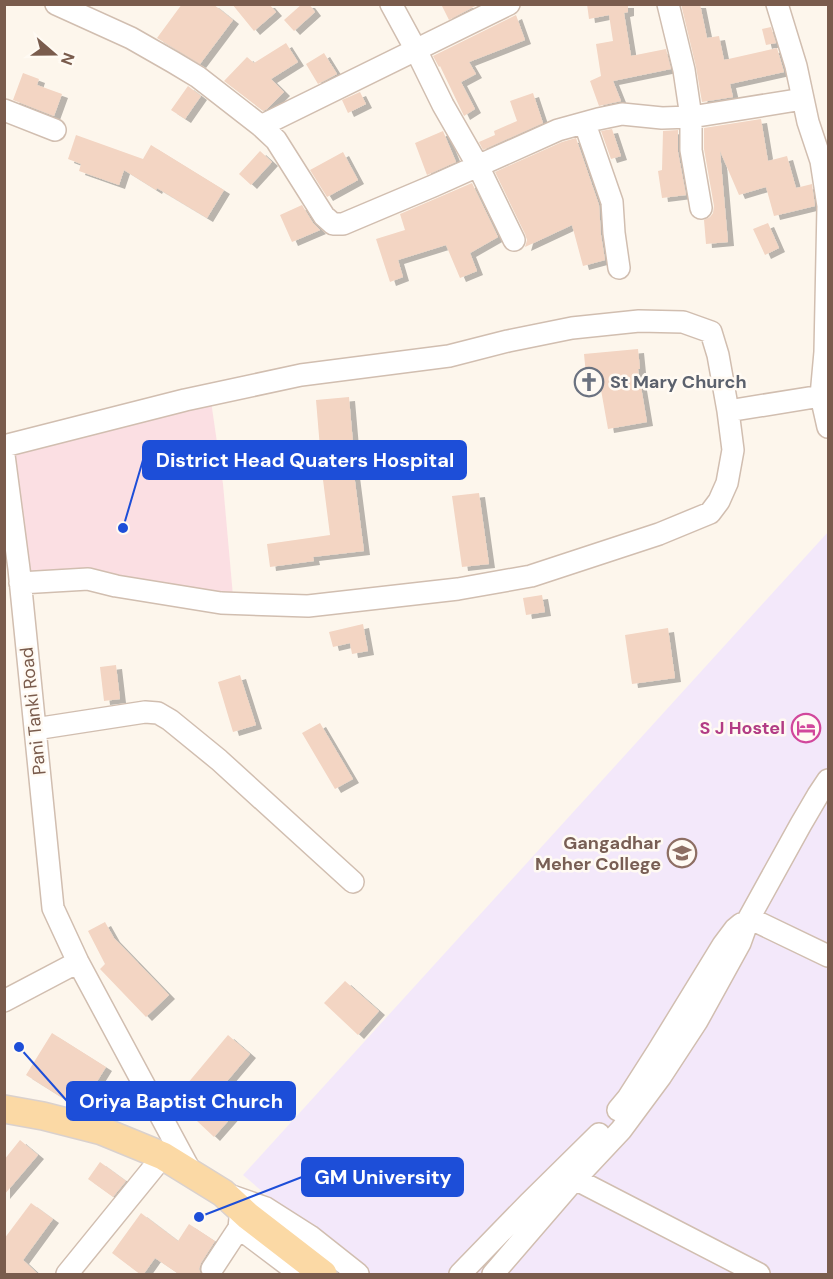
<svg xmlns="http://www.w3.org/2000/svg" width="833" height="1279" viewBox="0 0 833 1279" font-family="'DM Sans',sans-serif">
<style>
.education{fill:#f3e8fa}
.medical{fill:#fbdfe3}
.building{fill:#f3d5c3;filter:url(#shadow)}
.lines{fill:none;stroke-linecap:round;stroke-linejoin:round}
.minor-casing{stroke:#d1beb0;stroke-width:24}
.major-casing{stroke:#dad1cd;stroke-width:30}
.minor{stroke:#fff;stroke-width:21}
.major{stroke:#fbd9a5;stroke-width:27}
.labels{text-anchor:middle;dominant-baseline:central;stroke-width:5;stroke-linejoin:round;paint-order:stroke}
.worship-label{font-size:18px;font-weight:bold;fill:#5b616d;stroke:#fffaf3;text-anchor:start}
.street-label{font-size:18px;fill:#7a5c4d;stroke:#fffaf3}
.hotel-label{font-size:18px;font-weight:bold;fill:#b23c85;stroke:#fffaf3;text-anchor:end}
.education-label{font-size:18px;font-weight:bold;fill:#785e54;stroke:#fffaf3;text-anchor:end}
.leader{fill:none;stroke:#1d4ed8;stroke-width:2}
.callout-dot{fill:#1d4ed8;stroke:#fffaf3;stroke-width:2}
.callout{fill:#1d4ed8;stroke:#1d4ed8;stroke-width:2}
.callout-label{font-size:20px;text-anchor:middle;font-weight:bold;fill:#fff}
</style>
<defs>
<filter id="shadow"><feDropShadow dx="6" dy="4" stdDeviation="0" flood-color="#0004"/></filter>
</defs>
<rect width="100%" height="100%" fill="#fdf6ec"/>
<path class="education" d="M 828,532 L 828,1274 L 363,1274 L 331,1250 L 243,1175 Z"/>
<path class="medical" d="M 211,401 L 223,484 L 233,596 L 26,577 L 9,450 Z"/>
<path class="building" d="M 182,4 L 213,4 L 233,20 L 200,64 L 157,38 Z
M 232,4 L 269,4 L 276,12 L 254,31 Z
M 302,4 L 309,4 L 315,12 L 294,31 L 284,20 Z
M 441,4 L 479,4 L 449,20 Z
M 587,4 L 628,4 L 628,12 L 624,13 L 631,56 L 666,49 L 671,69 L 613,81 L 621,101 L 599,106 L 590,81 L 601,76 L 596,44 L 613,41 L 609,15 L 589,19 Z
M 681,4 L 700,4 L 707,38 L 719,36 L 724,60 L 777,48 L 784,72 L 730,84 L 733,97 L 702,102 L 696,67 Z
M 516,15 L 525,40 L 469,62 L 476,74 L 461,82 L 475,109 L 464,116 L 440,66 L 439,67 L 433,56 Z
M 771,27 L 776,43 L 766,45 L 762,29 Z
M 286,43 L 298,62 L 271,79 L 284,92 L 267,109 L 263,111 L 224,81 L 247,57 L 254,63 Z
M 324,53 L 337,74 L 318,84 L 306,64 Z
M 23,73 L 39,79 L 37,85 L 62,94 L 54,116 L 13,100 Z
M 188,86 L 201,96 L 185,119 L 171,110 Z
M 360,92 L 366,104 L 348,113 L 342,100 Z
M 533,93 L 543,123 L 483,150 L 479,142 L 495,135 L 494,131 L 517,121 L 510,101 Z
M 761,119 L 768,161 L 787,156 L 796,188 L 812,184 L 815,206 L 774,216 L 766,187 L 739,195 L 720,151 L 728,242 L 706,244 L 704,220 L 710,217 L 713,213 L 714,206 L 704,149 L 704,128 Z
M 612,129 L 621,156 L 611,159 L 601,131 Z
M 678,130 L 678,152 L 686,195 L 662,198 L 658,171 L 662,170 L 663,131 Z
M 443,131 L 456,162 L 427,175 L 415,143 Z
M 76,135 L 143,159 L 151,145 L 224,190 L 207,218 L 157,188 L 156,190 L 124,170 L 119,185 L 79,171 L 81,164 L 68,159 Z
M 576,138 L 599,205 L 601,235 L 605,260 L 583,266 L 572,225 L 525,247 L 527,240 L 525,234 L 495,172 L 562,142 Z
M 260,151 L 272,162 L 251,185 L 239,174 Z
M 343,152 L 358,180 L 327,197 L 310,170 Z
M 472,183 L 498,237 L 470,253 L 477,271 L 460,278 L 446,245 L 398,260 L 403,277 L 390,282 L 376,239 L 405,230 L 400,214 Z
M 302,205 L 313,223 L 320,230 L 292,242 L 280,215 Z
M 768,223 L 779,248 L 765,255 L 753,229 Z
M 638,349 L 640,369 L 638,369 L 647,422 L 608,429 L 598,373 L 586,375 L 584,354 Z
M 349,397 L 355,466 L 353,466 L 364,551 L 313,557 L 314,561 L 270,567 L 267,544 L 330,535 L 322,472 L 316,400 Z
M 479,493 L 489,564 L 462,567 L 452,496 Z
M 542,595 L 545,612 L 526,615 L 523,598 Z
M 363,624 L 368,651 L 352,654 L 350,643 L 333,647 L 329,632 Z
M 668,628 L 675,678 L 632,684 L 625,635 Z
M 116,665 L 120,699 L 104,701 L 100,667 Z
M 240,675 L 256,725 L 233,732 L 218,682 Z
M 320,723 L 353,779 L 335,789 L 302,733 Z
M 105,922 L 114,938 L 169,995 L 146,1017 L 100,969 L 105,964 L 88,931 Z
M 345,981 L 379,1011 L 358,1035 L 324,1003 Z
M 52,1033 L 106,1067 L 80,1109 L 26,1075 Z
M 228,1035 L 250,1054 L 223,1086 L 243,1104 L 214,1137 L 197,1121 L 201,1116 L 177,1096 Z
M 20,1140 L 38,1155 L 4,1195 L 4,1160 Z
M 100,1162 L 126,1181 L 113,1197 L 88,1179 Z
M 31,1203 L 53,1219 L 23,1260 L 39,1275 L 4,1275 L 4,1239 Z
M 141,1213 L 178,1241 L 189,1224 L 215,1241 L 201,1263 L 199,1269 L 201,1275 L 180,1275 L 155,1258 L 143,1275 L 141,1275 L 112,1253 Z"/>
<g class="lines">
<g class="minor-casing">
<path id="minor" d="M 56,4 L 131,38 L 173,62 L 198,77 L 261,126 L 276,140 L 324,216 L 333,224 L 343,224 L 433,186 L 558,130 L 598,119 L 622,114 L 662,118 L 691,117 L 803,99
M 391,4 L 416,50 L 443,105 L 478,166 L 514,240
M 668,4 L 684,70 L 691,117 L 691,150 L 701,208
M 777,4 L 796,66 L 808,122 L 821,161 L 828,206 L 825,352 L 821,396 L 828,427
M 4,110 L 55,130
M 585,124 L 612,202 L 614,233 L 619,268
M 261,126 L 509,4
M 4,446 L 185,400 L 301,375 L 449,356 L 508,341 L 572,328 L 639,321 L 683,322 L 711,332 L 718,355 L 728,411
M 4,455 L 19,569 L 53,908 L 78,962 L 192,1174
M 20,583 L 88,579 L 116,586 L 221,603 L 308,606 L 458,589 L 531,576 L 659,534 L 710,513 L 719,501 L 727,483 L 733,450 L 728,411 L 821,396
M 35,729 L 145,712 L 158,713 L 170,720 L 219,760 L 353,882
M 749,918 L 828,956
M 4,1001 L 78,962
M 618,1110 L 628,1098 L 658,1051 L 723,945 L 735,929 L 741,924
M 575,1179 L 759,1274
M 229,1195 L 266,1208 L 310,1236 L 358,1274
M 241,1209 L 239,1228 L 300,1274
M 212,1269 L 239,1228
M 67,1274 L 163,1156
M 460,1274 L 529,1203 L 599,1134
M 493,1274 L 575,1179 L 621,1130 L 661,1076 L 697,1021 L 740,943 L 749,918 L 801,824 L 818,795 L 828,780"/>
</g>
<g class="major-casing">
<path id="major" d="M 4,1109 L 43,1116 L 102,1131 L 163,1156 L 223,1193 L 248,1216 L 323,1274"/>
</g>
<use href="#minor" class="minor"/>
<use href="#major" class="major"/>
</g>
<defs>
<g id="church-ring" transform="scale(1.5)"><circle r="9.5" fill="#fffaf3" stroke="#6b7280" stroke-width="1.5"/><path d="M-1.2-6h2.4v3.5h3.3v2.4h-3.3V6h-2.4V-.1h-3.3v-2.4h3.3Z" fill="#6b7280"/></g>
<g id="hotel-ring" transform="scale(1.5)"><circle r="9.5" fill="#fffaf3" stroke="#d1479c" stroke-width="1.5"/><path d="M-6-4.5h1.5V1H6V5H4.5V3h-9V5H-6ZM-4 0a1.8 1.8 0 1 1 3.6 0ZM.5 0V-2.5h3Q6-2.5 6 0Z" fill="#d1479c"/></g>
<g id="university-ring" transform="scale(1.5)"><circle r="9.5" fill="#fffaf3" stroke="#8d6e63" stroke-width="1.5"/><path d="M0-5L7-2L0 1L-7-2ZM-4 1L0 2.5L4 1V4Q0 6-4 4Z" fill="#8d6e63"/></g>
</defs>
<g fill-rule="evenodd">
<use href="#church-ring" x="589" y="382"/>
<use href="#hotel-ring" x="806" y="728"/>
<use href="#university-ring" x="682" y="853"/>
</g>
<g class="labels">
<g class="worship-label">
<text x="610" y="382">St Mary Church</text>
</g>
<g class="street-label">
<text transform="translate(33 711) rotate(-96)">Pani Tanki Road</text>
</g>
<g class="hotel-label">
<text x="785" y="728">S J Hostel</text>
</g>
<g class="education-label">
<text x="661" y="843">Gangadhar<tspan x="661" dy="21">Meher College</tspan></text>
</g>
</g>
<path class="leader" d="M123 528L143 460M19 1047L67 1101M199 1217L302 1177"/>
<g class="callout-dot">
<circle cx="123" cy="528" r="6"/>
<circle cx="19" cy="1047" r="6"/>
<circle cx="199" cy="1217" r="6"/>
</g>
<g class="callout">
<rect x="143" y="441" width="323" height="38" rx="6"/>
<rect x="67" y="1082" width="228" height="38" rx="6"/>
<rect x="302" y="1158" width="161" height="38" rx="6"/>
</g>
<g class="callout-label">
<text x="305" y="467">District Head Quaters Hospital</text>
<text x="181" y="1108">Oriya Baptist Church</text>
<text x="383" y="1184">GM University</text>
</g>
<rect width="833" height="1279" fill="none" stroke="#7a5c4d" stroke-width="12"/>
<g transform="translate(54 54) rotate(110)" stroke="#fffaf3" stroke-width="4.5" paint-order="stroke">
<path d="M0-4.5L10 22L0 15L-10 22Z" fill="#7a5c4d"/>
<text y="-9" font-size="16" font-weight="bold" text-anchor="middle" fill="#7a5c4d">N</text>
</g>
</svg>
